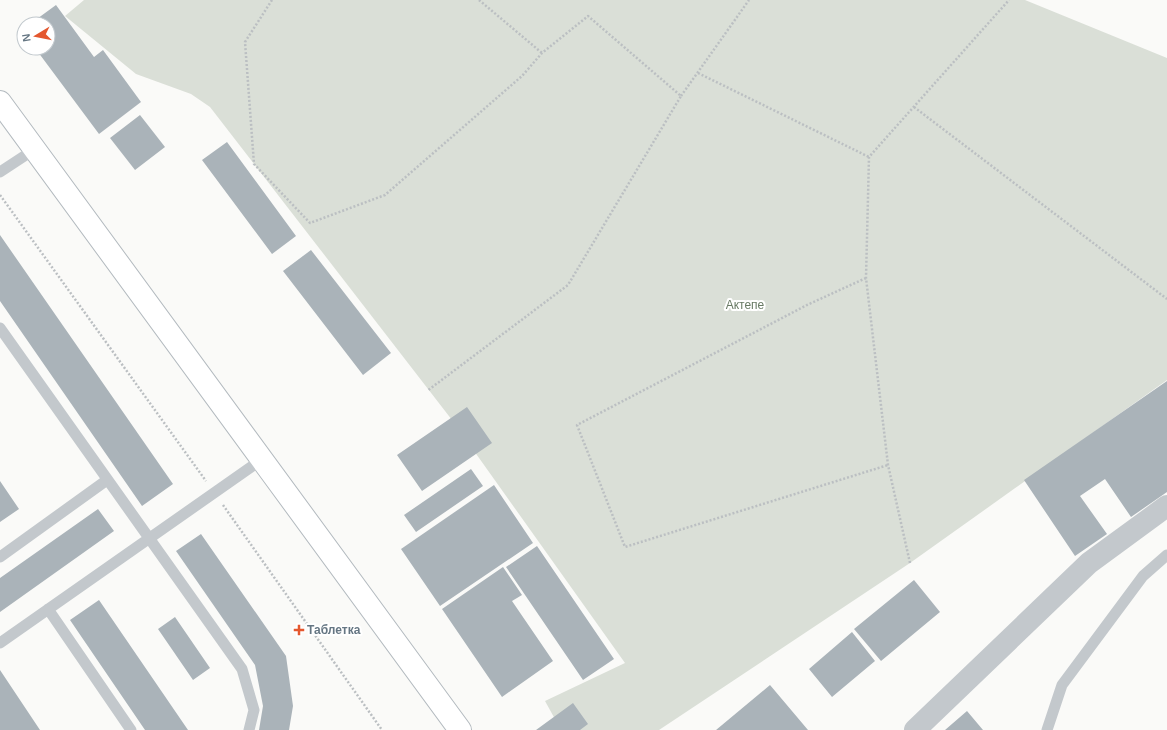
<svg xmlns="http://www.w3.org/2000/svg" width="1167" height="730" viewBox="0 0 1167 730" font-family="Arial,sans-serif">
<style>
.green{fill:#dadfd7}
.building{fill:#aab3b9}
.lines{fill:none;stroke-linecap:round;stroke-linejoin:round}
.secondary-casing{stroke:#b3babf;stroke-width:24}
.path{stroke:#bbbfc2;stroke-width:2.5;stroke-dasharray:2 2;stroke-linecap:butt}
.lane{stroke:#c3c8cc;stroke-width:11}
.street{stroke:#c3c8cc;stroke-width:22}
.secondary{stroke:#fff;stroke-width:22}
.poi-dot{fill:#e4572e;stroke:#fff;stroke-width:1.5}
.labels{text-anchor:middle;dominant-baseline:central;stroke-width:4;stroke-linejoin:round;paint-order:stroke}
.park-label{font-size:12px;fill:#687a64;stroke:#fff}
.poi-label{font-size:12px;font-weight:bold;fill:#657683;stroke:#fff;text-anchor:start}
</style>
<rect width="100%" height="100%" fill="#fafaf8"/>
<path class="green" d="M 84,0 L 1025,0 L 1167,58 L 1167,380 L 910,563 L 659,730 L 561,730 L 545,701 L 625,663 L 452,420 L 210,107 L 191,94 L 136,74 L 65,16 Z"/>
<path class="building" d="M 56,5 L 94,57 L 103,50 L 141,102 L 99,134 L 35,48 L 48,48 L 48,24 L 30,24 Z
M 140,115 L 165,147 L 135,170 L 110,138 Z
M 227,142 L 296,236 L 272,254 L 202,160 Z
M 0,235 L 173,484 L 142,506 L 0,301 Z
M 311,250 L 391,353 L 363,375 L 283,271 Z
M 1167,381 L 1167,492 L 1131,517 L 1105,479 L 1080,496 L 1107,534 L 1075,556 L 1024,480 Z
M 467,407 L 492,443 L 422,491 L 397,455 Z
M 471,469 L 483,486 L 416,532 L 404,515 Z
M 0,481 L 19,509 L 0,522 Z
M 494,485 L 533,543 L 440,606 L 401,549 Z
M 98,509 L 114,531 L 0,612 L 0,578 Z
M 201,534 L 286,656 L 293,706 L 289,730 L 259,730 L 263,706 L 255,665 L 176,551 Z
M 537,546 L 614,659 L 583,680 L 506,567 Z
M 503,567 L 522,595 L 512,601 L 553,661 L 502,697 L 442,609 Z
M 914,580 L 940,612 L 881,661 L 854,629 Z
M 99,600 L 188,730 L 145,730 L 70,620 Z
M 175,617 L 210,668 L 193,680 L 158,629 Z
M 852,632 L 875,661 L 832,697 L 809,669 Z
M 0,670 L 40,730 L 0,730 Z
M 770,685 L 808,730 L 716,730 Z
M 573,703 L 588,724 L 580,730 L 536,730 Z
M 967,711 L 983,730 L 945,730 Z"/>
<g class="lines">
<g class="secondary-casing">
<path id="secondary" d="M 0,102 L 460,730"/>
</g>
<path class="path" d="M 272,0 L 245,42 L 254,164 L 310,223 L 385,195 L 522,76 L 542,53 L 588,16 L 681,96 L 568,285 L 427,391
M 479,0 L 542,53
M 698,73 L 869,157
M 681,96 L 749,0
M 914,107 L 1167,299
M 0,195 L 206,481
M 866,278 L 807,305 L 577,425 L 625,547 L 888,465
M 223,505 L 382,730
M 910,563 L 888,465 L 866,278 L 869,157 L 1009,0"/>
<path class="lane" d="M 0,172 L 35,149
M 0,328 L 242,669 L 254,710 L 249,730
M 0,557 L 107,480
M 48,609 L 131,730
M 0,643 L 261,460
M 1047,730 L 1062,685 L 1143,576 L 1167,555"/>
<path class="street" d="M 915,730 L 1089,563 L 1167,506"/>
<use href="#secondary" class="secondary"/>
</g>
<path class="poi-dot" d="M297 624h4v4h4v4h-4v4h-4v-4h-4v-4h4z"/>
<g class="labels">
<g class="park-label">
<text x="745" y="305">Актепе</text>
</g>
<g class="poi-label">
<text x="307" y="630">Таблетка</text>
</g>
</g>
<g transform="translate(36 36) rotate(260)"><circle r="19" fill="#ffffff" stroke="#c1c8cd"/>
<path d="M0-3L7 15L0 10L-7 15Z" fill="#e4572e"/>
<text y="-6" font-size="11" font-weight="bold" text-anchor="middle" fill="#657683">N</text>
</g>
</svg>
